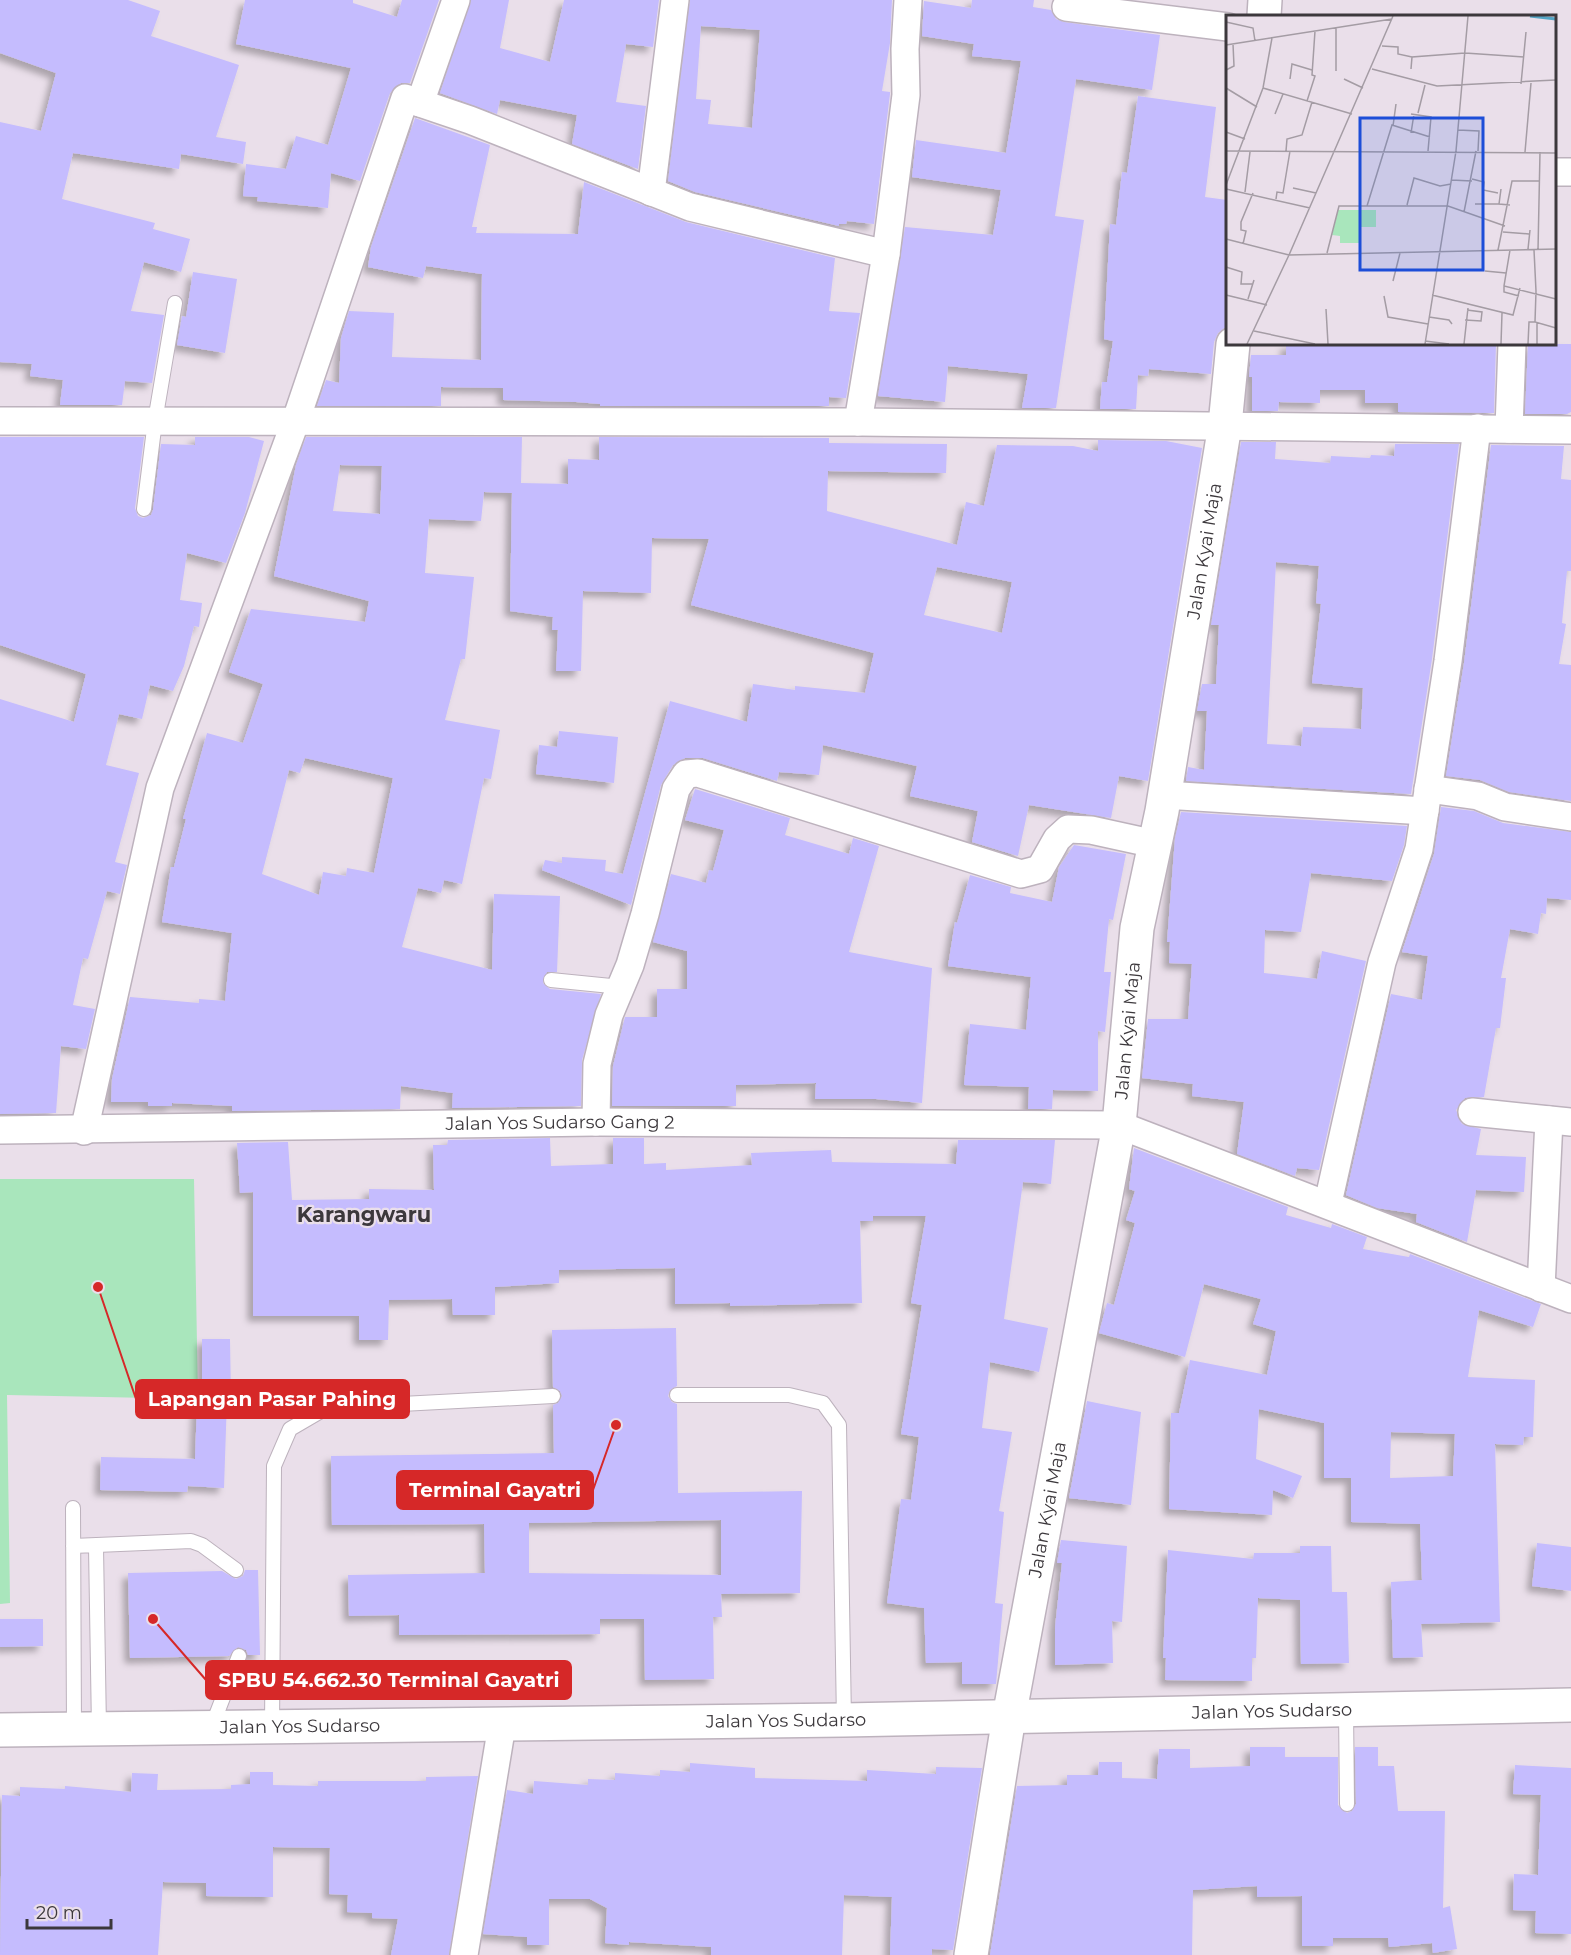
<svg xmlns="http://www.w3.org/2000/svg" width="1571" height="1955" viewBox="0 0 1571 1955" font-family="Montserrat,sans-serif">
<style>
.green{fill:#a9e6bc}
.building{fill:#c5bcfe;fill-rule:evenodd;filter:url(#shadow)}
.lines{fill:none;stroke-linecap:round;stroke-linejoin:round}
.lane-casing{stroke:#bdb2bd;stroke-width:16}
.street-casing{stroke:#bdb2bd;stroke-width:30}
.secondary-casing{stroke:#bdb2bd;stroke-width:36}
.highway-casing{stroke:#bdb2bd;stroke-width:36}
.lane{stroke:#fff;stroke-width:14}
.street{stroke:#fff;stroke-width:27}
.secondary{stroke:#fff;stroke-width:33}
.highway{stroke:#fff;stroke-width:33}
.labels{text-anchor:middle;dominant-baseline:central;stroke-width:4.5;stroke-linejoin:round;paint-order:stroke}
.street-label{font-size:18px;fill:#3c383c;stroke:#eadfea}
.quarter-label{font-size:21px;font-weight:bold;fill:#3c383c;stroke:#eadfea}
.inset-river{fill:none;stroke:#53a5c6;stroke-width:3}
.inset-road{fill:none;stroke:#a49ca4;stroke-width:1.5}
.view{fill:#1d4ed8;fill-opacity:0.15;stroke:#1d4ed8;stroke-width:3}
.inset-edge{fill:none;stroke:#3c383c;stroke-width:3}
.leader{fill:none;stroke:#d62828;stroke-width:2}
.callout-dot{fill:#d62828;stroke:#eadfea;stroke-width:2}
.callout{fill:#d62828;stroke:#d62828;stroke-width:2}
.callout-label{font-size:20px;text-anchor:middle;font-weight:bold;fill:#fff}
</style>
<defs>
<filter id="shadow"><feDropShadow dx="-5.5" dy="5.5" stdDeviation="3" flood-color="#0004"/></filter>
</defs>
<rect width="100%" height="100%" fill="#eadfea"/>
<path class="green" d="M 0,1179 L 194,1179 L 198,1399 L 7,1395 L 10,1603 L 0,1604 Z"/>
<path class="building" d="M 0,0 L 128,0 L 160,11 L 151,36 L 239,65 L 216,137 L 246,142 L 243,164 L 181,154 L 179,169 L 73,153 L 62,199 L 155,223 L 153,229 L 190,239 L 181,272 L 144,262 L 131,311 L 164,315 L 152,383 L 125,381 L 122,405 L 60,405 L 63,380 L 30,376 L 32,364 L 0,362 L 0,122 L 41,131 L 56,73 L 0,53 Z
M 245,0 L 353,0 L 353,3 L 397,17 L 402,0 L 439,0 L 410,83 L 401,83 L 390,93 L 360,181 L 331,173 L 328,208 L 257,201 L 258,197 L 243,196 L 246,164 L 286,169 L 296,136 L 328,145 L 351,68 L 236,44 Z
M 471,0 L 509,0 L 500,48 L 550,62 L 564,0 L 659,0 L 653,47 L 626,44 L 616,102 L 646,106 L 638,169 L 572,144 L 577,115 L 500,100 L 497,114 L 440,93 Z
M 690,0 L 892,0 L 890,43 L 882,91 L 890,92 L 890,94 L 874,224 L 847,221 L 846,224 L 839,224 L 839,226 L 695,192 L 668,181 ZM 701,26 L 760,30 L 752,128 L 708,124 L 711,100 L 696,99 Z
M 972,0 L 1034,0 L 1033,7 L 1051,10 L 1056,19 L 1064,22 L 1160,35 L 1152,90 L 1076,79 L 1055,216 L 1084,220 L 1056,408 L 1022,408 L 1028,374 L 948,366 L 945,402 L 878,396 L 905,227 L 993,235 L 1001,190 L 912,177 L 916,140 L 1006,153 L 1021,61 L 972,56 L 974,44 L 922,36 L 924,1 L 971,8 Z
M 1138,96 L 1216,107 L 1205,197 L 1227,200 L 1226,327 L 1218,333 L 1214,342 L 1211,374 L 1149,369 L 1148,376 L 1138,375 L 1136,409 L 1100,409 L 1102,382 L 1107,382 L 1113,341 L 1104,339 L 1110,224 L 1116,225 L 1122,172 L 1127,173 Z
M 415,118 L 490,145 L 472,227 L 477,227 L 476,233 L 578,234 L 584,182 L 686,222 L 835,258 L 829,311 L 860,313 L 846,398 L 829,397 L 829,406 L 600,406 L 600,404 L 576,402 L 503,400 L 503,388 L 441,387 L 441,406 L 317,406 L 326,380 L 339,383 L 341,338 L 349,311 L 394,313 L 392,357 L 481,360 L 482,274 L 426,266 L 423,278 L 368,267 L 371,247 Z
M 193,272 L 237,279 L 225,353 L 177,345 L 182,316 L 186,317 Z
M 1286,344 L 1496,344 L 1494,413 L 1398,412 L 1398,403 L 1365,403 L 1365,390 L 1320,390 L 1320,403 L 1279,402 L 1278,411 L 1252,411 L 1252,377 L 1249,377 L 1251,355 L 1286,355 Z
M 1528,344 L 1571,344 L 1571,412 L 1567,414 L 1525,414 Z
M 0,437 L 144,437 L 135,508 L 138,516 L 143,518 L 151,515 L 153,510 L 161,444 L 195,445 L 195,437 L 249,437 L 264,441 L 245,513 L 226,563 L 187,553 L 180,600 L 202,603 L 199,627 L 194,626 L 184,666 L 173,691 L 150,685 L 142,719 L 119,714 L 106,765 L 139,773 L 115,862 L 127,865 L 120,894 L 107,891 L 88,959 L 83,958 L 73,1005 L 95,1009 L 86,1049 L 61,1046 L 56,1113 L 0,1114 L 0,699 L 74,722 L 86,674 L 0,645 Z
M 306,437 L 522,437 L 521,483 L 568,484 L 568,459 L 599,460 L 599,437 L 829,438 L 829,443 L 947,444 L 946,473 L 828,471 L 827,511 L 957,545 L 966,502 L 984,506 L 997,445 L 1073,446 L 1098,451 L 1098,440 L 1166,441 L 1202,448 L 1148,781 L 1119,776 L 1111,818 L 1029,805 L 1018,856 L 972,842 L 978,811 L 910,796 L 917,766 L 823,745 L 819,775 L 779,772 L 777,781 L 703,758 L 685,758 L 673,765 L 661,785 L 631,905 L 542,870 L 545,860 L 562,863 L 562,857 L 606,860 L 605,871 L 623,874 L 670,701 L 747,722 L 753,684 L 795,690 L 795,686 L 865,693 L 874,653 L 691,605 L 709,539 L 652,538 L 651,593 L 583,591 L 581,671 L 556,671 L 558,630 L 552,630 L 553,617 L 510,611 L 512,493 L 484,492 L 481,521 L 429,519 L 425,573 L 474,577 L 465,659 L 461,659 L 445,720 L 500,730 L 491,779 L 484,778 L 462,884 L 444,880 L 441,893 L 418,888 L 402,947 L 492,970 L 494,894 L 560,896 L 557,972 L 547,972 L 543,983 L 550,989 L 601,994 L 582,1060 L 581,1106 L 452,1108 L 453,1093 L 401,1086 L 400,1109 L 232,1111 L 232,1106 L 172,1103 L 172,1106 L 148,1106 L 148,1102 L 111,1102 L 112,1079 L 130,997 L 199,1003 L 199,999 L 225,1001 L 232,933 L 162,922 L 171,867 L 174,867 L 186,819 L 183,819 L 207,733 L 243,743 L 263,684 L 229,672 L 251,609 L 365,622 L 369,601 L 274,576 L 296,465 ZM 340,465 L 382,466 L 380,514 L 333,511 ZM 937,567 L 1012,582 L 1002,633 L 924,615 ZM 305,758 L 393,778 L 374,873 L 347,868 L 346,876 L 323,872 L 319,895 L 262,874 L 289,770 L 300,773 Z
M 1241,442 L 1276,442 L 1275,459 L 1330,463 L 1331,456 L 1370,458 L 1371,455 L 1394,456 L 1395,444 L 1459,444 L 1432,659 L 1411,794 L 1186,781 L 1188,767 L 1204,770 L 1207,711 L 1197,711 L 1202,684 L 1216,684 L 1219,625 L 1211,625 ZM 1276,562 L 1319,566 L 1316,603 L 1321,604 L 1312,683 L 1363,688 L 1361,729 L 1303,727 L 1301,746 L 1267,744 Z
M 1491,445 L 1564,446 L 1561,479 L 1571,480 L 1571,571 L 1567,571 L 1562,623 L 1566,624 L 1559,664 L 1571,665 L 1571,801 L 1509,792 L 1480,780 L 1446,776 L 1464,663 Z
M 559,731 L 618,737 L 614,783 L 536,774 L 539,745 L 557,747 Z
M 695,789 L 790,818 L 785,835 L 849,854 L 853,838 L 879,846 L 849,952 L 932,968 L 922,1103 L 876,1099 L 815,1099 L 816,1083 L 736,1085 L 736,1106 L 612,1106 L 613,1066 L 625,1017 L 657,1017 L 657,989 L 687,989 L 687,951 L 653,942 L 671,874 L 706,883 L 709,870 L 713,871 L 724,830 L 685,820 Z
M 1441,807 L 1474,811 L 1503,823 L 1571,832 L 1571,900 L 1547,898 L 1546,914 L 1541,913 L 1538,934 L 1510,929 L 1501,978 L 1506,978 L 1500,1028 L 1496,1028 L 1484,1097 L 1465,1098 L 1456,1110 L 1462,1124 L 1481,1129 L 1476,1155 L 1526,1157 L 1524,1192 L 1476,1190 L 1467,1242 L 1416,1222 L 1417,1214 L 1377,1208 L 1346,1195 L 1391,994 L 1422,1000 L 1428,956 L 1402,952 L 1434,854 Z
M 1181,812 L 1407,826 L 1404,845 L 1392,881 L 1311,873 L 1301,932 L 1265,930 L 1264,973 L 1317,979 L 1322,951 L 1366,961 L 1319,1170 L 1297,1168 L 1295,1176 L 1237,1154 L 1244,1102 L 1192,1096 L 1193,1084 L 1142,1078 L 1148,1019 L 1188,1019 L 1192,964 L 1169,963 L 1170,942 L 1167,942 L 1175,838 Z
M 1074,845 L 1126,854 L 1113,920 L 1109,919 L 1104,972 L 1111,972 L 1105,1032 L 1098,1031 L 1098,1091 L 1053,1090 L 1052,1109 L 1028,1109 L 1029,1087 L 964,1085 L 970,1024 L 1026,1030 L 1031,977 L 948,966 L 955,922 L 957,923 L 970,875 L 1011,887 L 1010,893 L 1052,902 L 1059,867 Z
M 550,1138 L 551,1166 L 613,1164 L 613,1138 L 644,1138 L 644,1164 L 666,1163 L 666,1170 L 752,1165 L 751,1153 L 831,1150 L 832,1162 L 956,1164 L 958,1140 L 1055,1140 L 1051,1184 L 1023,1182 L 1004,1319 L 1048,1328 L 1039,1372 L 990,1362 L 982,1428 L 1012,1432 L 999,1511 L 1004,1512 L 995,1603 L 1003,1604 L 996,1684 L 962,1684 L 962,1662 L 926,1663 L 924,1608 L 887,1603 L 901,1499 L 911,1500 L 919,1437 L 901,1434 L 922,1305 L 911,1303 L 926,1216 L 873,1216 L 873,1221 L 860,1221 L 862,1303 L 730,1306 L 730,1303 L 675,1304 L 675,1268 L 559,1270 L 559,1283 L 495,1287 L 495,1315 L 453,1315 L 452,1299 L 389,1300 L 388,1340 L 359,1340 L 359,1316 L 253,1316 L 253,1192 L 240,1193 L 237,1143 L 288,1142 L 292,1200 L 369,1199 L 369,1189 L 434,1190 L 433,1145 L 447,1145 L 448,1140 Z
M 1134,1148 L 1288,1207 L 1286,1215 L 1331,1228 L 1332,1224 L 1367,1237 L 1363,1249 L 1409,1257 L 1410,1254 L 1541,1304 L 1533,1327 L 1479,1310 L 1468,1377 L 1535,1380 L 1533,1437 L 1524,1437 L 1523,1445 L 1495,1444 L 1500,1622 L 1421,1624 L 1423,1657 L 1393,1658 L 1391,1582 L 1422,1580 L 1420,1524 L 1351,1522 L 1351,1478 L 1324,1478 L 1324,1423 L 1259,1409 L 1256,1459 L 1302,1476 L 1293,1498 L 1273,1490 L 1272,1515 L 1169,1509 L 1171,1413 L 1179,1413 L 1190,1360 L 1267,1375 L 1276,1331 L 1253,1324 L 1261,1299 L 1204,1284 L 1185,1357 L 1099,1333 L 1107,1303 L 1114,1305 L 1135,1223 L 1126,1220 L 1135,1191 L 1129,1189 ZM 1391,1432 L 1455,1434 L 1453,1476 L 1390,1478 Z
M 676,1328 L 677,1386 L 670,1390 L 668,1396 L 672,1402 L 677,1404 L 678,1493 L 802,1491 L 800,1593 L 721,1594 L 722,1617 L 713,1617 L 714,1679 L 645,1680 L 644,1619 L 600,1619 L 600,1634 L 399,1635 L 399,1615 L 349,1616 L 348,1575 L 485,1573 L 484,1524 L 332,1525 L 331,1456 L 554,1453 L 553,1405 L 558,1403 L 562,1396 L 560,1391 L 553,1387 L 552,1330 ZM 721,1520 L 721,1575 L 529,1573 L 529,1523 Z
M 202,1339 L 230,1339 L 231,1399 L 227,1399 L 224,1488 L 188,1486 L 187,1492 L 100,1490 L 101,1457 L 195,1459 L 197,1405 L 202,1405 Z
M 1087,1401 L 1141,1412 L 1131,1505 L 1069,1498 Z
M 1061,1540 L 1127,1546 L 1122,1622 L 1112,1621 L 1113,1663 L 1055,1665 L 1055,1627 L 1062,1563 L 1057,1563 Z
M 1537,1543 L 1571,1547 L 1571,1591 L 1532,1586 Z
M 1300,1546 L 1331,1546 L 1332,1592 L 1347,1592 L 1349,1663 L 1301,1664 L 1300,1600 L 1258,1598 L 1256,1658 L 1252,1658 L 1252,1681 L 1165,1680 L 1166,1658 L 1163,1658 L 1168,1550 L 1253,1559 L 1254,1553 L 1300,1553 Z
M 245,1570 L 258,1570 L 260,1655 L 248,1655 L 246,1650 L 238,1647 L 229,1656 L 130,1658 L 128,1573 L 222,1571 L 236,1579 L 243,1576 Z
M 0,1619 L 43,1619 L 43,1646 L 0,1647 Z
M 1250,1747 L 1285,1747 L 1285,1757 L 1338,1757 L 1338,1805 L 1347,1813 L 1352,1811 L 1356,1804 L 1355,1747 L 1378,1747 L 1378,1766 L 1394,1766 L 1398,1811 L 1445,1811 L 1443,1908 L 1450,1906 L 1457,1949 L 1433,1953 L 1432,1943 L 1389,1947 L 1388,1938 L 1333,1938 L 1333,1946 L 1302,1946 L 1302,1896 L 1257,1897 L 1257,1886 L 1193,1890 L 1192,1955 L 990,1955 L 1017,1786 L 1067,1785 L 1067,1775 L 1098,1775 L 1099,1762 L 1122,1762 L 1122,1778 L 1157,1779 L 1159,1749 L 1190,1749 L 1190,1768 L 1250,1766 Z
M 690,1763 L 755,1768 L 755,1778 L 867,1781 L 867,1770 L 936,1774 L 936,1767 L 982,1768 L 953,1950 L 932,1949 L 932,1955 L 890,1955 L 892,1897 L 844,1895 L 842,1955 L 711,1955 L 711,1947 L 629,1942 L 629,1945 L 605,1943 L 607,1908 L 590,1899 L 549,1899 L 549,1945 L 527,1945 L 527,1937 L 483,1934 L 507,1790 L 533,1794 L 534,1781 L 588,1785 L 588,1779 L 615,1780 L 615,1773 L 660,1776 L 660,1770 L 690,1772 Z
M 1515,1765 L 1571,1768 L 1571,1934 L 1535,1933 L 1536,1911 L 1513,1910 L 1514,1874 L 1538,1875 L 1541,1795 L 1513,1794 Z
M 250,1772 L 273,1772 L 273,1785 L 318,1786 L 318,1781 L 426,1781 L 426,1777 L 478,1776 L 449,1955 L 391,1955 L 398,1919 L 372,1918 L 372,1913 L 347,1912 L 348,1895 L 329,1894 L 330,1848 L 273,1847 L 273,1897 L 206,1896 L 206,1883 L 163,1882 L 158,1955 L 0,1955 L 2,1795 L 20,1796 L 20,1787 L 65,1789 L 65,1786 L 131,1792 L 132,1773 L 158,1774 L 157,1790 L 231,1789 L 231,1785 L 250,1784 Z"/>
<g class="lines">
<g class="lane-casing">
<path id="lane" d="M 144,509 L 155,421 L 175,303
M 551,980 L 621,987
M 677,1395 L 789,1395 L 823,1403 L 839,1425 L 844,1720
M 73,1508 L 74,1729
M 73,1546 L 191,1541 L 202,1545 L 236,1570
M 96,1547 L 99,1729
M 1346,1709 L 1347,1804
M 212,1726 L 239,1656
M 272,1728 L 274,1466 L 290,1429 L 326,1408 L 553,1396"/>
</g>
<g class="street-casing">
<g id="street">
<path d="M 1066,7 L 1228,27"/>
<path d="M 420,103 L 456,0"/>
<path d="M 1554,172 L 1571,172"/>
<path d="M 651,192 L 675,0"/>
<path d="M 0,421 L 858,422 L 1571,430"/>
<path d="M 858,422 L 886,254 L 906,95 L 905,49 L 908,0"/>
<path d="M 1509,429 L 1512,344"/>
<path d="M 1428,789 L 1478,796 L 1505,807 L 1571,817"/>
<path d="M 1164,795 L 1425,811"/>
<path d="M 1472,1112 L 1571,1122"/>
<path d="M 596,1122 L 597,1064 L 609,1015 L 630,965 L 645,914 L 676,789 L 686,774 L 698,773 L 1021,874 L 1040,869 L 1057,839 L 1068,829 L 1091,830 L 1155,844"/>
<path id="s1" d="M 0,1130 L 596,1122 L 1119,1125 L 1571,1299"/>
<path d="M 84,1131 L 160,788 L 296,420 L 405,98 L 470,120 L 690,207 L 886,254"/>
<path d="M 1328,1203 L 1382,962 L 1419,849 L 1448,661 L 1477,428"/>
<path d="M 1541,1288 L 1549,1120"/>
<path d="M 464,1955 L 502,1725"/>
</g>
</g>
<g class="secondary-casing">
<g id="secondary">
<path d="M 1264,16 L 1265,0"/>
<path id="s2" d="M 971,1955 L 1009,1717 L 1119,1125 L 1137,928 L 1162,811 L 1225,425 L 1233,344"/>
</g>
</g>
<g class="highway-casing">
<g id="highway">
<path id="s3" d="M 0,1730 L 844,1720 L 1571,1705"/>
</g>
</g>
<use href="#lane" class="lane"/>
<use href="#street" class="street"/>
<use href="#secondary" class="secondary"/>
<use href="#highway" class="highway"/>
</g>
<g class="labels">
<g class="street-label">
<text stroke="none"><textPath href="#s2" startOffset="1424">Jalan Kyai Maja</textPath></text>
<text stroke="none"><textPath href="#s2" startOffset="938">Jalan Kyai Maja</textPath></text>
<text stroke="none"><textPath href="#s1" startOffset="560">Jalan Yos Sudarso Gang 2</textPath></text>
<text stroke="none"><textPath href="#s2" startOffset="452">Jalan Kyai Maja</textPath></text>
<text stroke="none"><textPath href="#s3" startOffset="1272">Jalan Yos Sudarso</textPath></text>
<text stroke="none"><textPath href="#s3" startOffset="786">Jalan Yos Sudarso</textPath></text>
<text stroke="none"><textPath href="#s3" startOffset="300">Jalan Yos Sudarso</textPath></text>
</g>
<g class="quarter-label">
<text x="364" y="1214">Karangwaru</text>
</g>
</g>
<g transform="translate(1226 15)">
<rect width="330" height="330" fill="#eadfea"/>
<path d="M 112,195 L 150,195 L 150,212 L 135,212 L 135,228 L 114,228 L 114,221 L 106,220 Z" fill="#a9e6bc"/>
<path class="inset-river" d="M 304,1 L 330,4"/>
<path class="inset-road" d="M 0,7 L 27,13 L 29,26M 0,30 L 166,4M 156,31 L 172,32 L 172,39 L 186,42M 146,54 L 211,71 L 330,65M 185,54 L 186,42 L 239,38 L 298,42M 0,55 L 8,51 L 7,29M 110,56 L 110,13M 64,64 L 66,49 L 86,55M 118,64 L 137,73M 295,69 L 300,17M 0,73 L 31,92M 37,73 L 126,99M 81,86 L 89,61 L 86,60 L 89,16M 192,98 L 199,70M 49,99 L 57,79M 185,99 L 205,102 L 202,136M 167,111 L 170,89M 232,115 L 253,116 L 252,136M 0,117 L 19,124M 185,118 L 188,99M 0,136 L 330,138M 60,136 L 61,124 L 76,120 L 86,87M 299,137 L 305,68M 246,164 L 258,167 L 257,175 L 272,178M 225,165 L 246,166M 0,170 L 37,73 L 46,23M 67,173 L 90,178M 0,174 L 84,193M 275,174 L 273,189 L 284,190M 19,177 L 24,137M 50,184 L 51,177 L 57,178 L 64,136M 249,189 L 273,189M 181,190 L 188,163 L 214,171 L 225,169M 141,191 L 166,110 L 204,122M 238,197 L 250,136M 277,217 L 303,219M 0,224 L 63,240 L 330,234M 17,229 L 20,216 L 15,215 L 15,207 L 27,178M 302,234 L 304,215M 272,235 L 286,166 L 314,166M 284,235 L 278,271 L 330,284M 308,235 L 310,276M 312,235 L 314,137M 101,238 L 113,191 L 222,191 L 279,211M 63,240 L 167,1M 0,252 L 16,257 L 15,269 L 26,269M 259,256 L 280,258M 167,266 L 174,238M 278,271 L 278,277 L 293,281M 310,276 L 309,307 L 330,313M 0,280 L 41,290M 206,280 L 287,300 L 294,273M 158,281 L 162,302 L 202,309M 22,284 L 28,265M 100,294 L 102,329M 203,302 L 223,305 L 226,309M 239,305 L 255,306 L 256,297 L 241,295M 28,316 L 89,329M 199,326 L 223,329M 21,329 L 63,240M 199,329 L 230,136 L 242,1M 238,329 L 242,293M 275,329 L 276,298M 302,329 L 303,307 L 309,307M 311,329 L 311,308"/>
<path class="view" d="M 134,103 L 257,103 L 257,255 L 134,255 Z"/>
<rect width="330" height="330" class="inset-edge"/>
</g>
<path class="leader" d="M98 1287L136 1399M616 1425L593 1490M153 1619L206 1680"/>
<g class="callout-dot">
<circle cx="98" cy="1287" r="6"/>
<circle cx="616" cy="1425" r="6"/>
<circle cx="153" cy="1619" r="6"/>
</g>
<g class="callout">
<rect x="136" y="1380" width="273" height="38" rx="6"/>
<rect x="397" y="1471" width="196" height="38" rx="6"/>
<rect x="206" y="1661" width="365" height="38" rx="6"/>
</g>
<g class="callout-label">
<text x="272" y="1406">Lapangan Pasar Pahing</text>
<text x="495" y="1497">Terminal Gayatri</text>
<text x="389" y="1687">SPBU 54.662.30 Terminal Gayatri</text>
</g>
<path d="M27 1919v9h84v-9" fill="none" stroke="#3c383c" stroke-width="3"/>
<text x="36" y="1919" font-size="18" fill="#3c383c" stroke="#eadfea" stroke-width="4.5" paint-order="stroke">20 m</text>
</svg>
